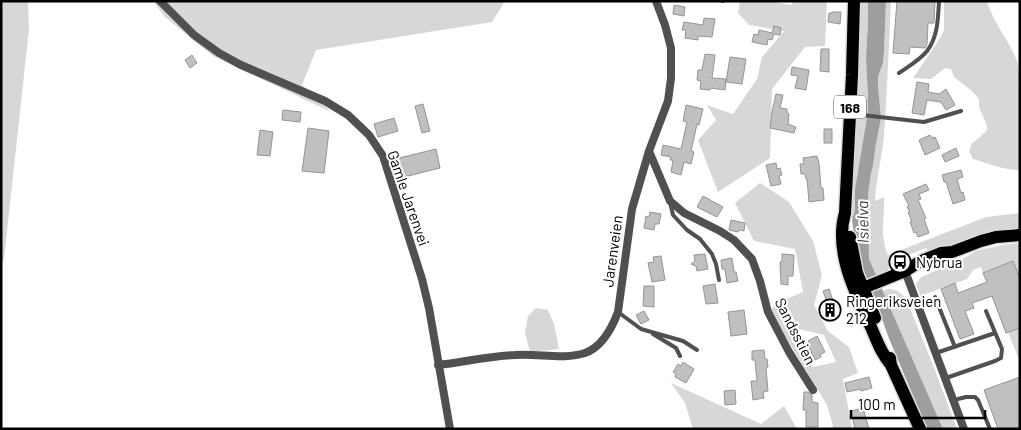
<svg xmlns="http://www.w3.org/2000/svg" width="1021" height="430" viewBox="0 0 1021 430" font-family="Barlow,sans-serif">
<style>
.green{fill:#d7d7d7}
.water{fill:#9e9e9e}
.building{fill:#c0c0c0;stroke:#949494}
.lines{fill:none;stroke-linecap:round;stroke-linejoin:round}
.primary-casing{stroke:#dbdbdb;stroke-width:15}
.service{stroke:#505050;stroke-width:4}
.minor{stroke:#505050;stroke-width:8}
.primary{stroke:#000;stroke-width:12}
.labels{text-anchor:middle;dominant-baseline:central;stroke-width:4;stroke-linejoin:round;paint-order:stroke}
.shield{fill:#fff;stroke:#4c4c4c;stroke-width:1}
.shield-label{font-size:14px;font-weight:bold;fill:#000}
.street-label{font-size:15px;fill:#000;stroke:#fff}
.poi-label{font-size:15px;fill:#000;stroke:#fff;text-anchor:start}
.water-label{font-size:16px;font-style:italic;fill:#3f3f3f;stroke:#fff}
</style>
<rect width="100%" height="100%" fill="#fff"/>
<path class="green" d="M 1,1 L 28,1 L 29,29 L 4,259 L 1,264 Z
M 153,1 L 505,1 L 492,22 L 316,50 L 302,85 L 331,112 L 213,56 L 165,17 Z
M 740,1 L 770,1 L 791,5 L 794,1 L 827,1 L 825,46 L 805,47 L 772,89 L 770,158 L 718,192 L 698,140 L 716,120 L 707,105 L 733,114 L 757,79 L 762,57 L 784,31 L 749,25 L 738,13 Z
M 858,1 L 868,1 L 868,22 L 866,57 L 868,97 L 868,111 L 855,189 L 855,210 L 852,220 L 851,196 L 856,119 L 858,117 L 855,107 Z
M 886,1 L 891,1 C 889,46 887,91 884,136 C 882,157 876,179 875,201 L 884,197 C 885,219 879,234 888,255 L 986,217 L 1020,213 L 1020,229 L 994,231 L 930,254 L 926,248 L 889,263 L 889,269 L 884,273 L 876,276 L 869,259 L 868,194 L 871,173 L 873,166 L 876,144 L 881,118 L 878,86 L 878,77 L 883,63 L 884,52 Z
M 944,1 L 987,1 C 993,23 1009,40 1017,61 C 1021,74 1017,88 1020,101 L 1020,172 L 1018,170 C 1003,170 987,163 973,159 L 969,151 L 972,143 L 979,138 L 987,130 L 987,126 L 979,107 L 979,99 L 972,91 L 954,77 L 951,69 L 945,68 L 931,79 L 913,78 L 935,46 L 944,31 Z
M 760,183 L 789,202 L 813,241 L 822,275 L 814,305 L 828,331 L 849,347 L 858,373 L 843,379 L 852,429 L 831,429 L 833,426 L 827,405 L 770,311 L 776,303 L 813,367 L 836,362 L 824,335 L 799,329 L 784,300 L 803,292 L 795,249 L 754,241 L 735,203 Z
M 1020,243 L 1020,279 L 1013,262 L 983,273 L 981,267 L 973,270 L 967,279 L 920,296 L 916,284 L 921,277 L 961,260 L 976,251 L 1002,245 Z
M 888,289 C 897,289 902,293 907,301 L 933,365 L 957,429 L 943,429 L 883,291 Z
M 536,308 L 548,310 L 554,324 L 559,349 L 530,352 L 525,333 L 528,316 Z
M 1020,328 L 1020,362 L 1008,332 Z
M 671,383 L 761,424 L 784,406 L 797,429 L 693,429 L 685,403 Z"/>
<path class="water" d="M 868,1 L 886,1 L 884,52 L 883,63 L 878,77 L 878,86 L 881,118 L 876,144 L 873,166 L 871,173 L 868,194 L 869,259 L 943,429 L 927,429 L 888,336 L 877,305 L 874,304 L 875,297 L 862,271 L 855,241 L 852,220 L 855,210 L 855,189 L 868,111 L 868,97 L 866,57 L 868,22 Z"/>
<path class="building" d="M 897,1 L 935,1 L 934,23 L 928,23 L 927,44 L 925,48 L 910,47 L 909,54 L 893,53 Z
M 674,5 L 685,7 L 684,16 L 673,14 Z
M 832,12 L 841,12 L 840,24 L 828,22 L 829,13 L 832,13 Z
M 704,18 L 715,19 L 712,37 L 698,36 L 698,40 L 685,38 L 686,30 L 682,30 L 684,22 L 703,25 Z
M 774,26 L 781,28 L 780,35 L 774,34 L 772,40 L 768,39 L 767,45 L 752,42 L 754,34 L 758,35 L 759,30 L 772,33 Z
M 821,49 L 829,49 L 829,72 L 820,71 Z
M 705,54 L 715,55 L 712,78 L 726,79 L 725,90 L 711,88 L 710,90 L 700,89 L 701,81 L 697,80 L 698,70 L 702,70 Z
M 192,55 L 197,63 L 190,68 L 185,60 Z
M 730,57 L 746,59 L 742,84 L 726,82 Z
M 792,67 L 809,70 L 806,90 L 795,88 L 798,76 L 791,75 Z
M 917,82 L 929,84 L 928,92 L 939,94 L 946,89 L 955,105 L 946,110 L 941,102 L 927,100 L 924,115 L 912,113 Z
M 776,94 L 783,95 L 780,108 L 787,109 L 787,113 L 789,114 L 788,124 L 796,127 L 794,133 L 770,128 L 772,112 Z
M 423,104 L 430,131 L 422,133 L 415,106 Z
M 686,105 L 703,109 L 699,125 L 697,124 L 691,151 L 694,152 L 691,164 L 684,162 L 681,175 L 671,172 L 673,160 L 670,160 L 671,157 L 661,155 L 663,145 L 681,149 L 687,122 L 683,121 Z
M 283,110 L 301,112 L 300,122 L 282,120 Z
M 394,118 L 398,131 L 378,137 L 374,124 Z
M 308,128 L 329,131 L 324,173 L 302,171 Z
M 824,129 L 832,129 L 832,143 L 824,143 Z
M 260,130 L 273,132 L 270,156 L 257,155 Z
M 930,135 L 932,138 L 935,137 L 940,148 L 925,155 L 919,140 Z
M 956,148 L 959,156 L 945,162 L 942,155 Z
M 436,149 L 440,168 L 396,179 L 391,160 Z
M 817,156 L 819,163 L 821,188 L 823,188 L 824,200 L 809,202 L 807,179 L 806,179 L 805,174 L 801,174 L 800,164 L 804,164 L 803,158 Z
M 776,163 L 777,169 L 780,168 L 782,175 L 779,176 L 781,184 L 771,186 L 766,165 Z
M 961,170 L 963,177 L 957,179 L 961,193 L 963,192 L 965,200 L 953,204 L 946,182 L 944,182 L 942,175 Z
M 926,184 L 929,190 L 919,194 L 921,199 L 918,200 L 926,218 L 924,219 L 929,233 L 918,237 L 916,232 L 914,233 L 910,222 L 912,222 L 908,212 L 910,212 L 907,207 L 909,206 L 903,194 Z
M 703,196 L 723,207 L 717,217 L 697,207 Z
M 650,212 L 661,214 L 659,224 L 655,224 L 654,230 L 644,228 L 646,216 L 649,217 Z
M 731,220 L 745,223 L 744,231 L 739,230 L 738,232 L 729,230 Z
M 705,254 L 708,269 L 697,271 L 696,266 L 691,264 L 695,261 L 694,255 Z
M 782,254 L 794,255 L 793,276 L 788,276 L 788,285 L 781,284 L 780,262 L 782,262 Z
M 661,256 L 665,280 L 652,282 L 648,263 L 654,262 L 653,257 Z
M 732,258 L 734,272 L 736,272 L 738,281 L 727,283 L 725,269 L 722,269 L 721,260 Z
M 1013,261 L 1020,279 L 1020,328 L 1006,333 L 992,296 L 972,303 L 974,308 L 965,311 L 974,334 L 960,339 L 941,289 L 955,283 L 958,293 L 987,282 L 983,273 Z
M 715,284 L 718,303 L 706,304 L 703,286 Z
M 644,286 L 654,286 L 654,307 L 643,306 Z
M 829,289 L 838,315 L 828,318 L 823,304 L 827,302 L 823,291 Z
M 744,310 L 747,334 L 731,336 L 728,312 Z
M 644,311 L 649,320 L 641,324 L 636,315 Z
M 817,336 L 825,352 L 820,355 L 821,357 L 815,360 L 808,345 L 810,344 L 808,341 Z
M 764,350 L 765,359 L 767,359 L 768,367 L 766,368 L 768,391 L 763,392 L 764,398 L 753,400 L 751,381 L 757,381 L 755,360 L 752,360 L 752,351 Z
M 683,362 L 694,369 L 686,383 L 675,377 L 676,374 L 673,372 L 678,364 L 681,366 Z
M 869,377 L 872,388 L 861,391 L 861,389 L 847,392 L 845,383 Z
M 1020,377 L 1020,429 L 998,429 L 984,390 Z
M 735,390 L 736,404 L 725,405 L 724,391 Z
M 804,392 L 808,392 L 812,395 L 812,402 L 818,403 L 818,427 L 806,427 L 806,410 L 803,410 Z
M 863,408 L 869,429 L 855,429 L 851,411 Z"/>
<g class="lines">
<g class="primary-casing">
<path id="primary" d="M 854,1 L 852,75 L 845,213 C 834,251 855,293 871,327 C 877,341 881,353 891,365
M 850,237 L 857,273 L 875,318
M 856,291 L 905,271 L 921,261 L 941,253 L 952,252 L 981,241 L 996,237 L 1020,235
M 890,358 L 891,365 L 920,429"/>
</g>
<path class="service" d="M 722,1 L 723,1
M 899,73 C 909,66 920,60 927,51 C 938,37 938,18 939,1
M 853,114 L 924,122 L 961,111
M 670,202 L 673,215 L 687,230 L 700,239 L 712,254 L 716,264 L 719,280
M 935,297 L 955,347
M 618,312 L 641,329 L 683,341 L 697,350
M 653,334 L 676,348 L 680,356
M 936,353 L 995,333
M 946,378 L 995,361 L 1001,358 L 1002,349 L 986,311
M 954,400 L 966,397 L 975,397 L 978,400 L 990,429"/>
<path class="minor" d="M 160,1 L 194,35 L 219,53 L 241,65 L 325,101 L 348,115 L 369,135 L 383,156 L 422,279 L 429,308 L 450,429
M 649,151 L 670,201 L 684,213 L 720,231 L 734,240 L 752,259 L 760,281 L 768,312 L 789,352 L 813,390
M 905,271 L 964,429
M 438,365 C 464,362 489,356 515,355 C 537,353 564,360 585,353 C 602,347 612,328 618,312 L 632,209 L 649,151 L 668,101 L 671,78 L 671,48 L 665,25 L 656,1"/>
<use href="#primary" class="primary"/>
</g>
<defs>
<g id="bus-ring" transform="scale(1.125)"><circle r="9.5" fill="#fff" stroke="#000" stroke-width="1.5"/><path d="M-5-6H5V4H4V6H2V4H-2V6H-4V4H-5ZM-3.5-4V0h7V-4ZM-3.5 1.2v1.5H-2V1.2ZM2 1.2v1.5H3.5V1.2Z" fill="#000"/></g>
<g id="building-ring" transform="scale(1.125)"><circle r="9.5" fill="#fff" stroke="#000" stroke-width="1.5"/><path d="M-4-6H4V6H1V3H-1V6H-4ZM-2.5-4.3h1.7v1.8h-1.7ZM.8-4.3h1.7v1.8H.8ZM-2.5-1h1.7V.8h-1.7ZM.8-1h1.7V.8H.8Z" fill="#000"/></g>
</defs>
<g fill-rule="evenodd">
<use href="#bus-ring" x="900" y="262"/>
<use href="#building-ring" x="830" y="310"/>
</g>
<g class="labels">
<rect class="shield" x="834" y="95.5" width="32" height="23" rx="4"/>
<g class="shield-label">
<text x="850" y="107">168</text>
</g>
<g class="street-label">
<text transform="translate(409 198) rotate(71)">Gamle Jarenvei</text>
<text transform="translate(612 251) rotate(-82)">Jarenveien</text>
<text transform="translate(796 331) rotate(63)">Sandsstien</text>
</g>
<g class="poi-label">
<text x="916" y="262">Nybrua</text>
<text x="846" y="301">Ringeriksveien<tspan x="846" dy="17">212</tspan></text>
</g>
<g class="water-label">
<text transform="translate(862 222) rotate(-91)">Isielva</text>
</g>
</g>
<rect width="1021" height="430" fill="none" stroke="#000000" stroke-width="5"/>
<path d="M851 410v8h134v-8" fill="none" stroke="#000000" stroke-width="2.5"/>
<text x="858" y="410" font-size="15" fill="#000000" stroke="#ffffff" stroke-width="4" paint-order="stroke">100 m</text>
</svg>
